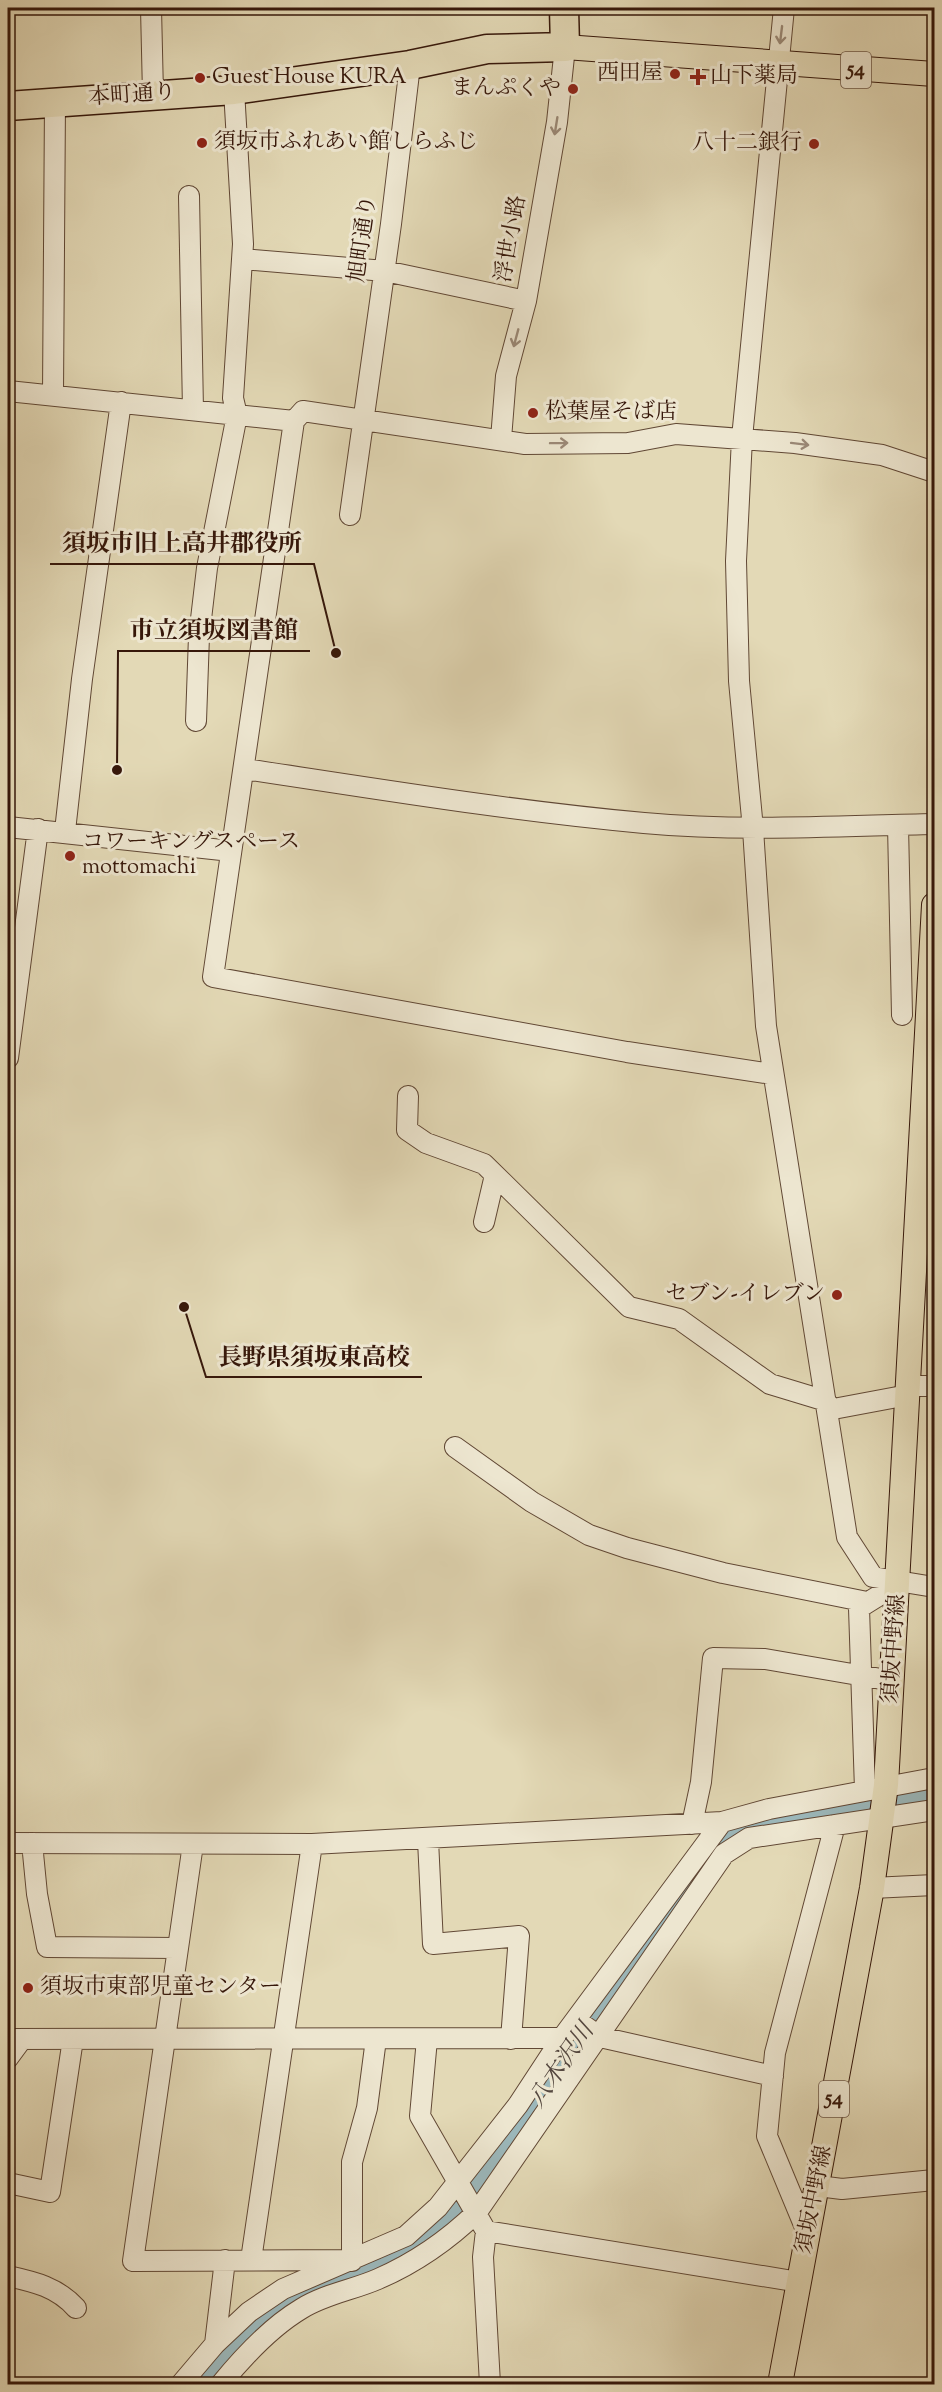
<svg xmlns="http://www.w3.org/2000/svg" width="942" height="2392" viewBox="0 0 942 2392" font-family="'Sorts Mill Goudy','Noto Serif JP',serif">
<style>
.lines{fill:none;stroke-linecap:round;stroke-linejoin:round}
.river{stroke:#9bb7ba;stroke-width:32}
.minor-casing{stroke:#614835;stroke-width:22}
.major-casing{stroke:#36170a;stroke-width:26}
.highway-casing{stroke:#36170a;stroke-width:31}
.minor{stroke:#ede6d0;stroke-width:20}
.major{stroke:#e3d9b6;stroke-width:24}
.highway{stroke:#e3d9b6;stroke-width:28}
.oneway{stroke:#9b8977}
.poi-dot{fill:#8f2418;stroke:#ede6d0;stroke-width:2}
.labels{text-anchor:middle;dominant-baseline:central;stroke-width:6;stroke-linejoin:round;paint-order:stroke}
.shield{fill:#ede6d0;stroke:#6d5545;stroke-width:1.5}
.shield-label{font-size:21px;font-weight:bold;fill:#36170a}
.poi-label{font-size:22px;fill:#36170a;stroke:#ede6d0;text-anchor:start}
.street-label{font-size:22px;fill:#36170a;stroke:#ede6d0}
.water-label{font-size:24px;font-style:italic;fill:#54473f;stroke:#ede6d0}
.leader{fill:none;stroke:#36170a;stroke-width:2}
.callout-dot{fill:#36170a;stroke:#ede6d0;stroke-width:2}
.callout-label{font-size:24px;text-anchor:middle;font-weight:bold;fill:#36170a;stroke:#ede6d0;stroke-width:6;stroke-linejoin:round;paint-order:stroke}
</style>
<rect width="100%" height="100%" fill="#e3d9b6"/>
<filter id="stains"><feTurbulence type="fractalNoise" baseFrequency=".00333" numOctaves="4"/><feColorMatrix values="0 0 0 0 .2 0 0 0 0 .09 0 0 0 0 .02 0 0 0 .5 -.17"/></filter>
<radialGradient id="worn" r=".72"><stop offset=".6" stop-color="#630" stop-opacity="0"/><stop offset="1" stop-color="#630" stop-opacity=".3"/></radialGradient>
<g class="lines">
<path class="river" d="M 202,2384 L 252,2326 L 305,2293 L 409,2252 L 450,2219 L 539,2101 L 631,1964 L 727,1837 L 768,1822 L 934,1797"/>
<g class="minor-casing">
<path id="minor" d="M 151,8 L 153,94
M 784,8 L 742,438 L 736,561 L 739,681 L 753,829 L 766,1026 L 847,1537 L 873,1577 L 934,1587
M 189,196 L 193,410
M 243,259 L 385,271 L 526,301
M 8,391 L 294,421
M 53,394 L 55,101
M 501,439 L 506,376 L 526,301 L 557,122 L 565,47
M 350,515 L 391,224 L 410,65
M 196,721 L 199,636 L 207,568 L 237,415 L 233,398 L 243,244 L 234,90
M 245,769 C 378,789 511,811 644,823 C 741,832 838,826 934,824
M 898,825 L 902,1015
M 8,827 L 231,851
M 65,831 L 82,679 L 121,402
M 8,1058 L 38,829
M 772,1074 L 627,1052 L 213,977 L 294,421 L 303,411 L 525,444 L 628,443 L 676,434 L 795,443 L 882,455 L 934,472
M 408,1096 L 407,1130 L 426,1143 L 484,1164 L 629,1307 L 679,1319 L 770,1384 L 826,1401
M 484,1222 L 495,1175
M 909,1386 L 934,1386
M 828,1410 L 908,1395
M 455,1447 L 532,1502 L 589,1535 L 627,1548 L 723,1573 L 867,1602
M 865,1790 L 859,1608 L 899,1583
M 692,1824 L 701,1782 L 713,1658 L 765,1659 L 893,1681
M 428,1840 L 433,1944 L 519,1936 L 511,2039
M 8,1843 L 312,1844 L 722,1822 L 769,1809 L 934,1778
M 32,1843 L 37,1894 L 47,1947 L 177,1948
M 193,1844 L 133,2261 L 344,2260
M 872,1888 L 934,1885
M 576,2020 L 600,2037 L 773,2076
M 8,2039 L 562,2038
M 427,2039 L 420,2116 L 486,2231 L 483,2257 L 490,2384
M 8,2058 L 22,2039
M 8,2183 L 50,2192 L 73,2039
M 818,2186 L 842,2189 L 934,2180
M 486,2231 L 799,2282
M 809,2237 L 767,2136 L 775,2053 L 835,1825
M 251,2260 L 312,1844
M 352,2261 L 352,2162 L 367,2108 L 376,2039
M 8,2276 C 35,2282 57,2287 76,2308
M 215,2344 L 225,2260
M 181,2384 L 215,2344 L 249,2312 L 283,2289 L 406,2236 L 438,2207 L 518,2105 L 562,2038 L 722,1822
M 221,2384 C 243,2357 271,2327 301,2309 C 325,2294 353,2290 378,2279 C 415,2263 448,2240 477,2212 L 724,1854 L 749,1838 L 934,1810"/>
</g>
<g class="major-casing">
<path id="major" d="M 565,47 L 934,74
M 780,2384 L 872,1888 L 886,1785 L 934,905"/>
</g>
<g class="highway-casing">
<path id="highway" d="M 8,106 L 234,90 L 410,65 L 487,49 L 565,47 L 564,8"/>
</g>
<use href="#minor" class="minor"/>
<use href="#major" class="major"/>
<use href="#highway" class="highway"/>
</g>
<defs><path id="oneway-shaft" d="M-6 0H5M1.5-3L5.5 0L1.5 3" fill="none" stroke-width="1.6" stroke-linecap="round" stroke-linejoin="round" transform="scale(1.5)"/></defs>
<g class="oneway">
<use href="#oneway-shaft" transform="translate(781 35) rotate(97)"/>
<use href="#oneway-shaft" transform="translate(556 126) rotate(99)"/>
<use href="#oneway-shaft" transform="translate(516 338) rotate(105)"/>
<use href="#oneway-shaft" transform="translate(559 443) rotate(-1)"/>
<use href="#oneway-shaft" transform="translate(800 444) rotate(7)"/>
</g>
<g class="poi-dot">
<circle cx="675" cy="74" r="6"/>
<path d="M695 68h6v6h6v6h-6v6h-6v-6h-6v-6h6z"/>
<circle cx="200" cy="78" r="6"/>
<circle cx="573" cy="89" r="6"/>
<circle cx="202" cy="143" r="6"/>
<circle cx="814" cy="144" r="6"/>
<circle cx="533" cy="413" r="6"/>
<circle cx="70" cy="856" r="6"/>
<circle cx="837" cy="1295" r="6"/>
<circle cx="28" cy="1988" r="6"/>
</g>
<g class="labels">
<g class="shield">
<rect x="841" y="52" width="30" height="36" rx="4.5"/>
<rect x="819" y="2081" width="30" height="36" rx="4.5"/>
</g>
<g class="shield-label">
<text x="856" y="70">54</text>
<text x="834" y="2099">54</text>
</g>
<g class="poi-label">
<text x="663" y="74" text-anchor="end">西田屋</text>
<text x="710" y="77">山下薬局</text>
<text x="212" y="78">Guest House KURA</text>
<text x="561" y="89" text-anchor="end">まんぷくや</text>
<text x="214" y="143">須坂市ふれあい館しらふじ</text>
<text x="802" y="144" text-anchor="end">八十二銀行</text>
<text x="545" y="413">松葉屋そば店</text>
<text x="82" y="843">コワーキングスペース<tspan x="82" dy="25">mottomachi</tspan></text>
<text x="825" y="1295" text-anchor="end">セブン-イレブン</text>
<text x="40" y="1988">須坂市東部児童センター</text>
</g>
<g class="street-label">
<text transform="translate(132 96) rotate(-4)">本町通り</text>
<text transform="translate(364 239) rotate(-82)">旭町通り</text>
<text transform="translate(512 239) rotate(-80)">浮世小路</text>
<text transform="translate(895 1649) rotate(-86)">須坂中野線</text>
<text transform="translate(815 2200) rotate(-79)">須坂中野線</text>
</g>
<g class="water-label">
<text transform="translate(562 2066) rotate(-56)">八木沢川</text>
</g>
</g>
<path class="leader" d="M336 653L314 564H50M117 770L118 651H310M184 1307L206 1377H422"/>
<g class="callout-dot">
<circle cx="336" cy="653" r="6"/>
<circle cx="117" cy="770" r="6"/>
<circle cx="184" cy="1307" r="6"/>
</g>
<g class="callout-label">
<text x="182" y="551">須坂市旧上高井郡役所</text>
<text x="214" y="638">市立須坂図書館</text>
<text x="314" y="1365">長野県須坂東高校</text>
</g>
<rect width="942" height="2392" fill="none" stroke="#e3d9b6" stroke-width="30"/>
<rect x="9" y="9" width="924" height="2374" fill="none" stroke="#36170a" stroke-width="3"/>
<rect x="15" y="15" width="912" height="2362" fill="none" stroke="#36170a" stroke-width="1.5"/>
<rect width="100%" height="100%" filter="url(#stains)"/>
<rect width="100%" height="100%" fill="url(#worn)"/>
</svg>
